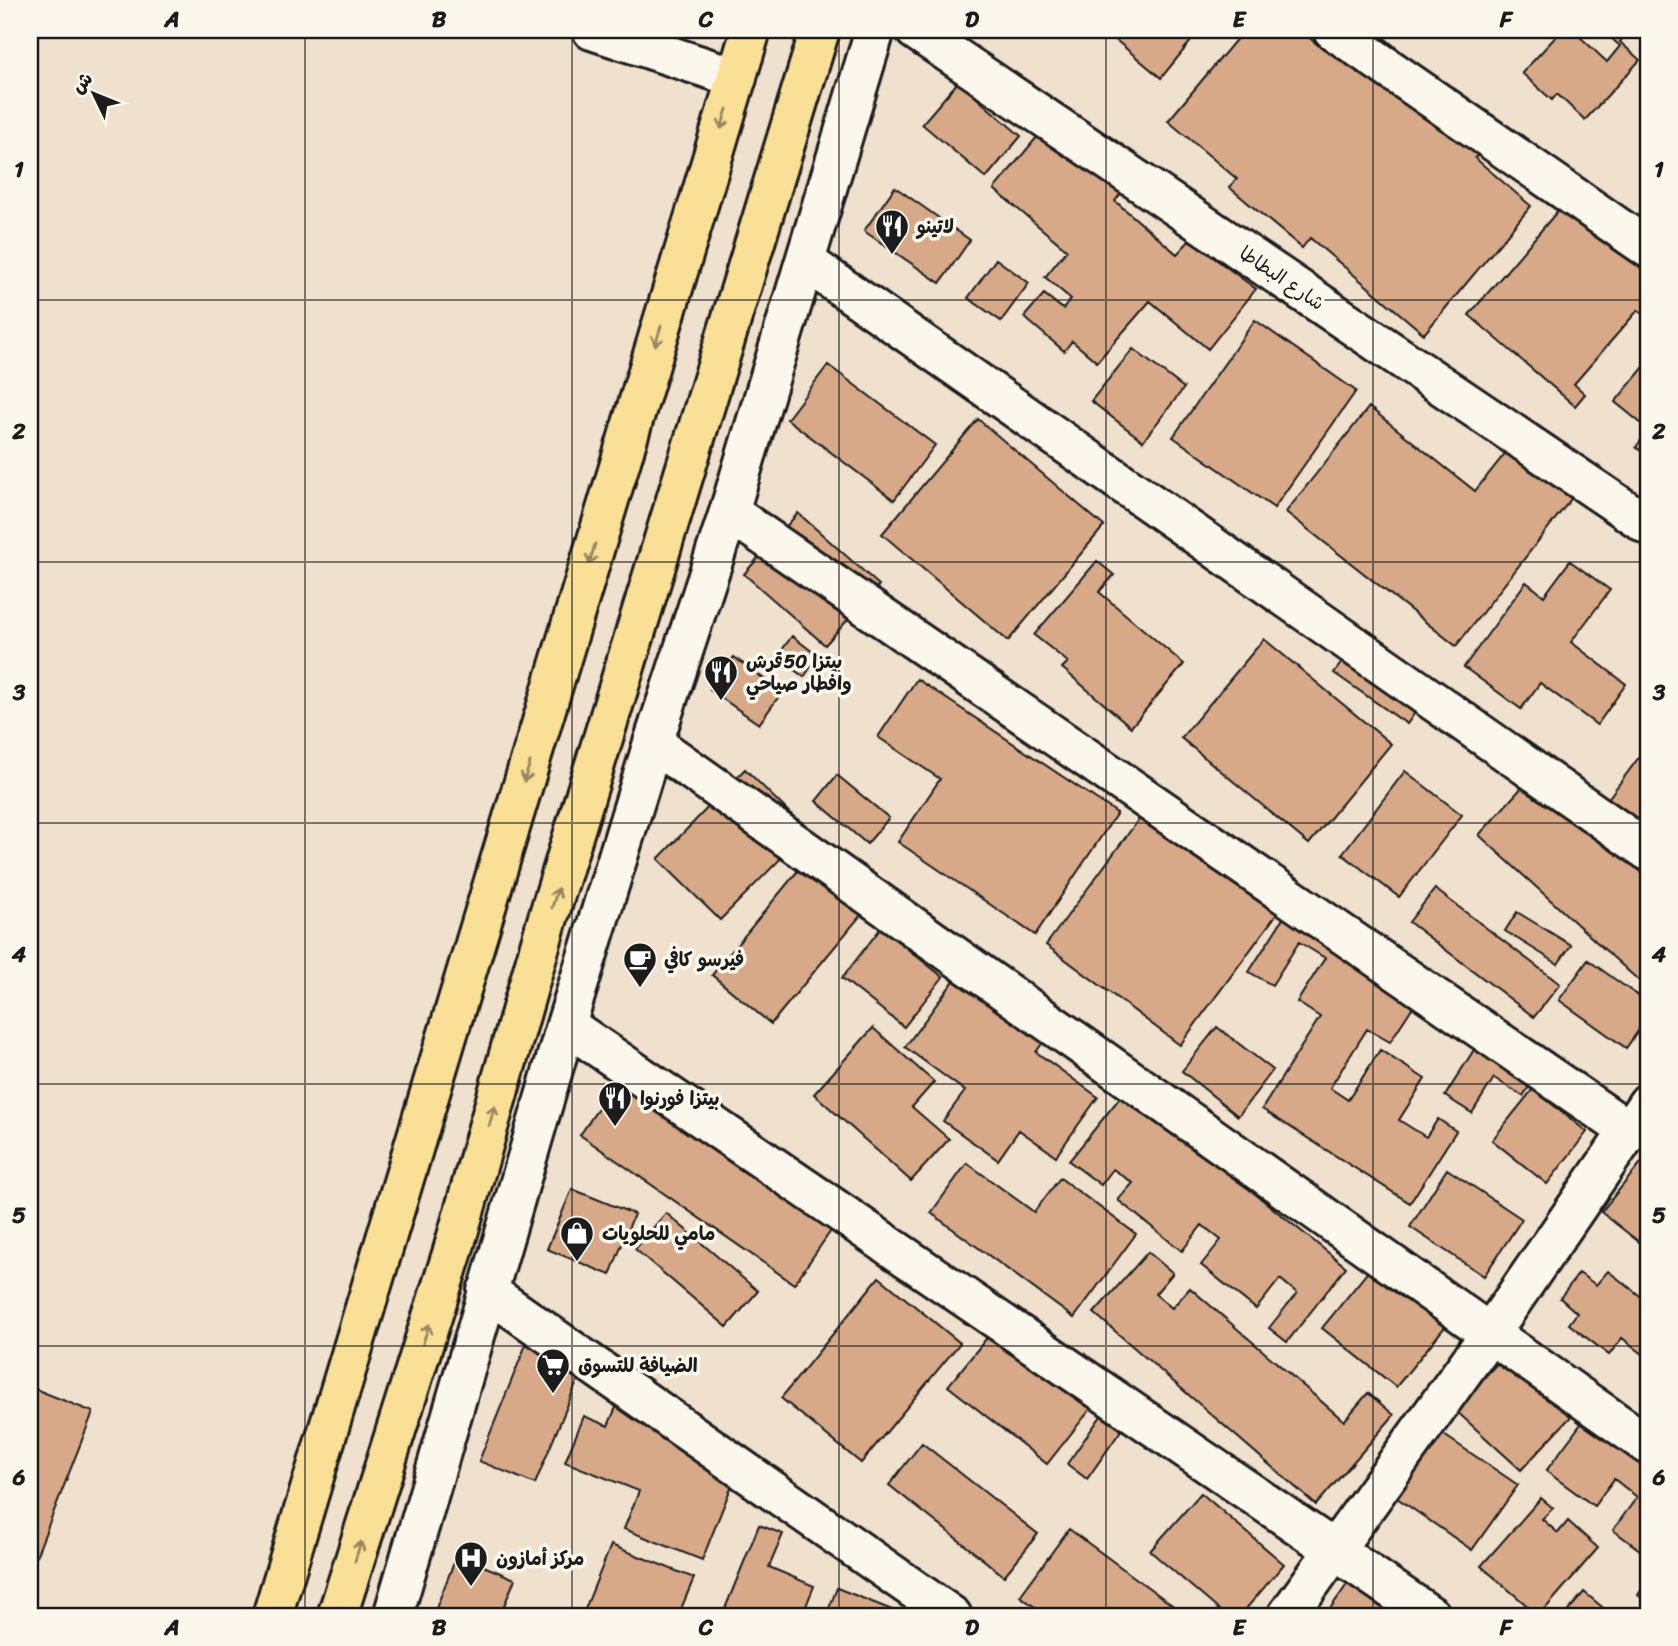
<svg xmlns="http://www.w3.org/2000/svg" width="1678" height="1646" viewBox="0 0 1678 1646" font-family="Sriracha,'Playpen Sans Arabic',sans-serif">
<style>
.building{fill:#d7a989;stroke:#1c1c1c;stroke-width:2}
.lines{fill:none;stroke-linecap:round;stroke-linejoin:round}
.minor-casing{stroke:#1c1c1c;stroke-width:44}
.major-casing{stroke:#1c1c1c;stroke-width:44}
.minor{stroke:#fbf7ec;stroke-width:38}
.major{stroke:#fadf96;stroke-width:38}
.oneway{stroke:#96875f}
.grid{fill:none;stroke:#1c1c1c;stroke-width:2;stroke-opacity:0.55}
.labels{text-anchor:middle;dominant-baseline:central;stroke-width:7;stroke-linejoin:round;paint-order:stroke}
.poi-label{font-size:19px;font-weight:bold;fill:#1c1c1c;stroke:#fbf7ec;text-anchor:start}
.street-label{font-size:19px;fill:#1c1c1c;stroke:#fbf7ec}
.neatline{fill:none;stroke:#1c1c1c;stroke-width:2.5}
.grid-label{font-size:23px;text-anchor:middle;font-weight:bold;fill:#1c1c1c}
</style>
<rect width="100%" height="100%" fill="#f0e0ce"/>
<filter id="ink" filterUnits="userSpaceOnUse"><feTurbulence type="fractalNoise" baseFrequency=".0143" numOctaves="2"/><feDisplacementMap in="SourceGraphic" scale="14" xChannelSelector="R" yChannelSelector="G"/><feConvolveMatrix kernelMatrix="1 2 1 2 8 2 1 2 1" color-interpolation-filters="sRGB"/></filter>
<g filter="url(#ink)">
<path class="building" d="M 1104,30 L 1200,30 L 1161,78 Z
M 1244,30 L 1300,30 L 1318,45 L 1331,30 L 1375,30 L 1498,132 L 1475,158 L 1531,206 L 1424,334 L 1310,238 L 1302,248 L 1229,187 L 1237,179 L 1168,121 Z
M 1562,30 L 1582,30 L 1578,35 L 1607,62 L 1620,46 L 1602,30 L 1628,30 L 1620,42 L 1640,60 L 1585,120 L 1557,94 L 1552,100 L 1522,73 Z
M 958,82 L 1021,136 L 986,178 L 922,124 Z
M 1047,125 L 1124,189 L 1115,201 L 1177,254 L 1190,240 L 1256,289 L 1208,349 L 1150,301 L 1097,362 L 1072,341 L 1064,351 L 1024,317 L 1044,294 L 1063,309 L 1071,299 L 1045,277 L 1067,250 L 994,189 Z
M 895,187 L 970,240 L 940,283 L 864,231 Z
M 1573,193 L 1648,257 L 1648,318 L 1638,310 L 1574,384 L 1585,394 L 1575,406 L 1469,315 Z
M 996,259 L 1029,283 L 1001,321 L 968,298 Z
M 1255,320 L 1356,391 L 1274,508 L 1173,437 Z
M 1133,349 L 1184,388 L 1143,441 L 1091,401 Z
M 1648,362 L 1648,429 L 1615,402 Z
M 828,365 L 935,445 L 894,500 L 787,419 Z
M 1369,407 L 1475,491 L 1515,441 L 1578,490 L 1456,646 L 1286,512 Z
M 978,419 L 1104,526 L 1008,641 L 882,534 Z
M 1648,431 L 1648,457 L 1636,447 Z
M 798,513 L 879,585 L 825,645 L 744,574 Z
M 1097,561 L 1114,575 L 1099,592 L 1184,664 L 1131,727 L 1062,668 L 1068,662 L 1034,635 Z
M 1570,561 L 1610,590 L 1571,642 L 1626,684 L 1597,725 L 1540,683 L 1521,709 L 1464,667 L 1526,582 L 1544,596 Z
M 1362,634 L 1434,685 L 1407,724 L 1334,673 Z
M 792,636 L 818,656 L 804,677 L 777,657 Z
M 1264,639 L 1391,744 L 1309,844 L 1181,738 Z
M 734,657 L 782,692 L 759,724 L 710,690 Z
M 917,679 L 1117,813 L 1035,935 L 898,842 L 940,779 L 878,737 Z
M 1648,745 L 1648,841 L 1602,807 Z
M 745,769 L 808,831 L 720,920 L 658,859 Z
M 1405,771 L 1462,815 L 1399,897 L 1342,854 Z
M 1534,774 L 1648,878 L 1648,989 L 1479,835 Z
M 837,775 L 889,818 L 867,844 L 816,801 Z
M 1148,807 L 1282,907 L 1180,1045 L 1046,945 Z
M 806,861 L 866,909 L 771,1024 L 712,975 Z
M 1435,889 L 1560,984 L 1534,1017 L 1409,922 Z
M 1300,892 L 1432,977 L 1390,1042 L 1367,1029 L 1330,1088 L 1348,1100 L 1380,1050 L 1425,1079 L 1399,1120 L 1426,1137 L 1438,1119 L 1456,1131 L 1410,1203 L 1262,1109 L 1320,1017 L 1297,1002 L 1325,958 L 1299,942 L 1272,985 L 1249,972 Z
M 1517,912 L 1571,945 L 1558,964 L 1505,931 Z
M 881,928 L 943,977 L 904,1027 L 842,978 Z
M 1588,960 L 1648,1003 L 1648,1017 L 1626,1048 L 1559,1000 Z
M 956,978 L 1044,1041 L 1036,1052 L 1098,1097 L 1056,1156 L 1019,1130 L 998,1160 L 943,1121 L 965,1091 L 905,1047 Z
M 1217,1027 L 1273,1070 L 1238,1116 L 1182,1071 Z
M 873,1028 L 934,1082 L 912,1107 L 949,1139 L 911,1181 L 814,1094 Z
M 1482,1037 L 1538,1072 L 1523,1096 L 1494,1078 L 1472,1113 L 1445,1096 Z
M 629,1063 L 844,1212 L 794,1284 L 580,1135 Z
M 1533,1089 L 1587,1132 L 1547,1184 L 1492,1140 Z
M 1126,1090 L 1346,1267 L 1287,1342 L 1269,1328 L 1297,1293 L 1280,1279 L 1256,1309 L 1201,1265 L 1221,1240 L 1202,1225 L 1182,1251 L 1118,1200 L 1133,1183 L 1113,1169 L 1101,1185 L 1069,1161 Z
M 1644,1159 L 1648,1163 L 1648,1249 L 1601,1212 Z
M 967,1163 L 1034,1212 L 1060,1178 L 1136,1234 L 1074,1318 L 931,1213 Z
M 1447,1169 L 1522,1219 L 1484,1276 L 1410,1227 Z
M 572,1189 L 634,1214 L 610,1275 L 547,1249 Z
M 666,1213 L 758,1291 L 727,1327 L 635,1249 Z
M 1388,1247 L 1462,1306 L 1396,1387 L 1322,1328 Z
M 1148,1252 L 1173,1273 L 1155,1294 L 1172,1308 L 1190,1288 L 1344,1421 L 1368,1393 L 1394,1415 L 1316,1505 L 1094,1313 Z
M 1608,1271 L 1648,1302 L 1648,1358 L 1622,1338 L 1609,1355 L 1569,1324 L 1577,1313 L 1560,1298 L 1579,1273 L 1596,1285 Z
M 879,1277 L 960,1343 L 861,1463 L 781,1398 Z
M 998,1324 L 1096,1402 L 1047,1464 L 948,1386 Z
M 527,1342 L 584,1365 L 535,1484 L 479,1461 Z
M 1510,1349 L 1577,1410 L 1521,1470 L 1455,1410 Z
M 30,1387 L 93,1412 L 30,1572 Z
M 1118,1392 L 1138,1406 L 1087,1479 L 1067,1464 Z
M 1604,1393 L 1648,1426 L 1648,1556 L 1613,1530 L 1637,1497 L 1614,1479 L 1594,1506 L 1546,1471 Z
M 620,1398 L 694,1428 L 684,1454 L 736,1475 L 702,1560 L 624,1529 L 639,1491 L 565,1462 L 584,1416 L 608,1426 Z
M 1441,1433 L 1518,1485 L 1472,1550 L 1397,1498 Z
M 922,1443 L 1038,1534 L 1004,1576 L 889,1485 Z
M 1201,1493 L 1284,1564 L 1240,1616 L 1226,1616 L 1150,1551 Z
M 1541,1498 L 1553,1508 L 1542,1519 L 1558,1533 L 1568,1521 L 1598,1548 L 1539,1616 L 1481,1566 Z
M 759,1525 L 783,1534 L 769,1567 L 814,1586 L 802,1616 L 722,1616 Z
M 1069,1529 L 1187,1616 L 1047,1616 L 1020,1596 Z
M 611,1545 L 694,1578 L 678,1616 L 583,1614 Z
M 457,1555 L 515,1579 L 501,1613 L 509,1616 L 433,1616 Z
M 1360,1566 L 1430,1616 L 1325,1616 Z
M 1648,1580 L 1648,1603 L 1638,1595 Z
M 837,1588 L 907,1616 L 826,1616 Z
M 1584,1592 L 1613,1616 L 1564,1616 Z"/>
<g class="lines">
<g class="minor-casing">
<path id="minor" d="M 592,30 L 737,78
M 915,30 L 1648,525
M 1333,30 L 1648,248
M 806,262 L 1648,851
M 729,512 L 1629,1131
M 653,743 L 1648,1445
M 566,1025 L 1431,1616
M 487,1291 L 952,1616
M 393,1616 L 566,1025 L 653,743 L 729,512 L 875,30
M 1287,1616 L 1489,1335 L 1648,1103"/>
</g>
<g class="major-casing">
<path id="major" d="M 272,1616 L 751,30
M 337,1616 L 452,1254 L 547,921 L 820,30"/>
</g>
<use href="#minor" class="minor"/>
<use href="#major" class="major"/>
</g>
<defs><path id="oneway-shaft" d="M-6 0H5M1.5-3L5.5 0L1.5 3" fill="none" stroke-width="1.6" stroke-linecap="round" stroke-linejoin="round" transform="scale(1.75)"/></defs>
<g class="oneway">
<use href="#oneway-shaft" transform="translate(724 119) rotate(107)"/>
<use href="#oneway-shaft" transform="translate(658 336) rotate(107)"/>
<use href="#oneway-shaft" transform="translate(592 554) rotate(107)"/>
<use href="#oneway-shaft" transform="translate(527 772) rotate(107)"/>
<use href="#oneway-shaft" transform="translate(555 898) rotate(-72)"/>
<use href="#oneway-shaft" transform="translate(492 1116) rotate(-74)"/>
<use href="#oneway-shaft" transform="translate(426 1334) rotate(-72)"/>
<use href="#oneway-shaft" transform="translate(358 1551) rotate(-73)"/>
</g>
</g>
<path class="grid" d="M 305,30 L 305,1616M 572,30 L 572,1616M 839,30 L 839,1616M 1106,30 L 1106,1616M 1373,30 L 1373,1616M 30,300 L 1648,300M 30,562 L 1648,562M 30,823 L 1648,823M 30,1084 L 1648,1084M 30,1346 L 1648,1346"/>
<defs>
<g id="restaurant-pin" transform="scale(1.75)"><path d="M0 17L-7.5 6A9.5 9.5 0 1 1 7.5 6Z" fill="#1c1c1c" stroke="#fbf7ec"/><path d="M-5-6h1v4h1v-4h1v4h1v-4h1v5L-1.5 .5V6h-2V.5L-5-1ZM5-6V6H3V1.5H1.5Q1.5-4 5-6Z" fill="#fff"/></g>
<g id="cafe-pin" transform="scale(1.75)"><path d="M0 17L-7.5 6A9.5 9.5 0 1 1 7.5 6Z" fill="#1c1c1c" stroke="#fbf7ec"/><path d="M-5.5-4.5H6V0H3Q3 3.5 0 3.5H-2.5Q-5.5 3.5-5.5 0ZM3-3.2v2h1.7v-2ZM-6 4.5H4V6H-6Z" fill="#fff"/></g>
<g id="shop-pin" transform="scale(1.75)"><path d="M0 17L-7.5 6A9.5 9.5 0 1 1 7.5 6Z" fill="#1c1c1c" stroke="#fbf7ec"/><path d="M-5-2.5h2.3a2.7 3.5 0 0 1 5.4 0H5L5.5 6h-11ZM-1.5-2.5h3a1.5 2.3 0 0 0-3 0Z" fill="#fff"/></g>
<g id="supermarket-pin" transform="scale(1.75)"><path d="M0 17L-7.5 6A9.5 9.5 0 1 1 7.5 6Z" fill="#1c1c1c" stroke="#fbf7ec"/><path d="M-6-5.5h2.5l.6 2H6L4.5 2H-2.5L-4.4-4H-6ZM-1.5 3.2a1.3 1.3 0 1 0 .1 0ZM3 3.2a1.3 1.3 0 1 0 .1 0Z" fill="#fff"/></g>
<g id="hospital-pin" transform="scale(1.75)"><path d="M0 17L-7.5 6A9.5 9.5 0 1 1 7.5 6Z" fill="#1c1c1c" stroke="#fbf7ec"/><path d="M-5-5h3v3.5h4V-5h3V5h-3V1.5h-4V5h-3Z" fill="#fff"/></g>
</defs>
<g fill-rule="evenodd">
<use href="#restaurant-pin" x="892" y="226"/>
<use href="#restaurant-pin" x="721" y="672"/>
<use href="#cafe-pin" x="640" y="959"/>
<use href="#restaurant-pin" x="615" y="1098"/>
<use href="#shop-pin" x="577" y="1233"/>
<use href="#supermarket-pin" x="553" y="1365"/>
<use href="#hospital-pin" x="471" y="1558"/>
</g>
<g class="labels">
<g class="poi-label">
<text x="917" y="226">لاتينو</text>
<text x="746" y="661">بيتزا 50قرش<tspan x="746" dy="22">وافطار صياحي</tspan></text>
<text x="664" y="959">فيرسو كافي</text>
<text x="640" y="1098">بيتزا فورنوا</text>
<text x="602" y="1233">مامي للحلويات</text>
<text x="578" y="1365">الضيافة للتسوق</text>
<text x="496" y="1558">مركز أمازون</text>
</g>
<g class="street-label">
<text transform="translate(1282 278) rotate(34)">شارع البطاطا</text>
</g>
</g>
<rect width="1678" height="1646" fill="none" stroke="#fbf7ec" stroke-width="77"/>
<g transform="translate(94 94) rotate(313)" stroke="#fbf7ec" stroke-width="5" paint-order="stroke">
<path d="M0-5L12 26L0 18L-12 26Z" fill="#1c1c1c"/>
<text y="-10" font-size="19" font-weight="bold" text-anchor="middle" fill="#1c1c1c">ش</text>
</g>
<rect x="38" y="38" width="1602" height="1570" class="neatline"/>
<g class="grid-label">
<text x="172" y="27">A</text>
<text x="439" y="27">B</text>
<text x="706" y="27">C</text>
<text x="972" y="27">D</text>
<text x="1239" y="27">E</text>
<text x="1506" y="27">F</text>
<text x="19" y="177">1</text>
<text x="1659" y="177">1</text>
<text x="19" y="439">2</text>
<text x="1659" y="439">2</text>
<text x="19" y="700">3</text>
<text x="1659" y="700">3</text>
<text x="19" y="962">4</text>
<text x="1659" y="962">4</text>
<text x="19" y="1223">5</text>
<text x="1659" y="1223">5</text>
<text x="19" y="1485">6</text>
<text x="1659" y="1485">6</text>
<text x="172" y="1635">A</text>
<text x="439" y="1635">B</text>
<text x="706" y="1635">C</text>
<text x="972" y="1635">D</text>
<text x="1239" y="1635">E</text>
<text x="1506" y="1635">F</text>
</g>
</svg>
